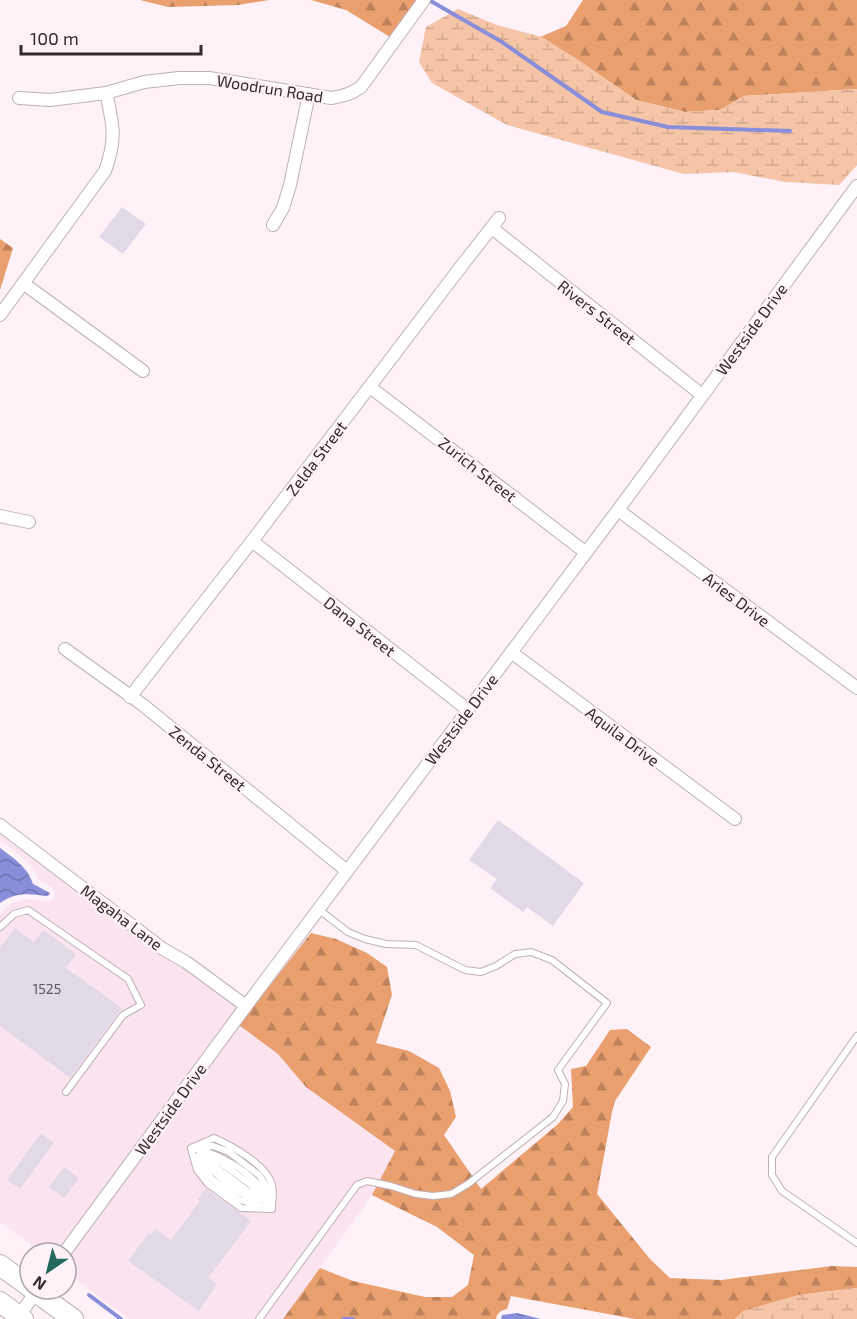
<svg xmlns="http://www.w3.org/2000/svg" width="857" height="1319" viewBox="0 0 857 1319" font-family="'Exo 2',sans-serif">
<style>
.built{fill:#fbe4ef}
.forest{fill:url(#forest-firs)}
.wetland{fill:url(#wetland-marsh)}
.water{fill:url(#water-waves)}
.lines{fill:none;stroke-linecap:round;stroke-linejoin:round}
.stream{stroke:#888ed9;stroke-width:4}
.building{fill:#e1dae6}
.lane-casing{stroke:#beb0b7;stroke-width:8}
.street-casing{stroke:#beb0b7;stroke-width:14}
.primary-casing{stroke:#beb0b7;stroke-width:22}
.lane{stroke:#fff;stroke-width:6}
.street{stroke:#fff;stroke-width:12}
.primary{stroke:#fff;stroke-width:20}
.labels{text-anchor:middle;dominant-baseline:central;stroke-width:4.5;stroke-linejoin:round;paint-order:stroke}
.number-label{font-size:14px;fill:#5e585d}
.street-label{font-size:16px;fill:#322c2f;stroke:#fef2f8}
</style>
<defs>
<pattern id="forest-firs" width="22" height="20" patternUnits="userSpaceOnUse" patternTransform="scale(1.5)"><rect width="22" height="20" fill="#ea9f6e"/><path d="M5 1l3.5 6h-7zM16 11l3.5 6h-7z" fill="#be825b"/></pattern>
<pattern id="wetland-marsh" width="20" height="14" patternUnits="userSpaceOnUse" patternTransform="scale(1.5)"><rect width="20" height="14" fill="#f6c4a6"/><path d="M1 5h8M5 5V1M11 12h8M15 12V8" fill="none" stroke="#d3a98f"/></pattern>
<pattern id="water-waves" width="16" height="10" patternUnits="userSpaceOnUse" patternTransform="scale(1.5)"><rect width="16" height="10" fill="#888ed9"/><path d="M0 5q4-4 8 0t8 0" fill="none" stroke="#7074b0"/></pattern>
</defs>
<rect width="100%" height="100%" fill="#fef2f8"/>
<path class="built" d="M 0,834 L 159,955 L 182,968 L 237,1008 L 57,1253 L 42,1253 L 0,1222 L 0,914 L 9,904 L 26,899 L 47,902 L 53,899 L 55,895 L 53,888 L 38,879 L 34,869 L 27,861 L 0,840 Z
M 239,1025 L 278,1054 L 306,1087 L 395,1151 L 372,1195 L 283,1319 L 129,1319 L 66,1272 L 66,1261 Z"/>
<path class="forest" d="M 140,0 L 269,0 L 238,5 L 168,7 Z
M 311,0 L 417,0 L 390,37 L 346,10 Z
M 583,0 L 857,0 L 857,89 L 744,96 L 720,110 L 685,112 L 636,100 L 575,58 L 540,37 L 566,26 Z
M 0,239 L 13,248 L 0,290 Z
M 311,933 L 336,939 L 367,953 L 387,967 L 392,995 L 376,1043 L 409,1051 L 439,1068 L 450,1091 L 456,1117 L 444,1135 L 481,1189 L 558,1124 L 573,1107 L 571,1069 L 586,1066 L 610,1030 L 627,1029 L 651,1047 L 615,1101 L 612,1112 L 597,1194 L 650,1259 L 670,1278 L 721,1280 L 832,1266 L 857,1267 L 857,1288 L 799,1295 L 744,1311 L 735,1319 L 635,1319 L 511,1296 L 507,1309 C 501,1310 497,1313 496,1319 L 283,1319 L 320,1268 L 353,1281 L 425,1297 L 452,1297 L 468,1285 L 474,1255 L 437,1227 L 372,1195 L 395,1151 L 306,1087 L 278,1054 L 239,1025 Z"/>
<path class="wetland" d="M 458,9 L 497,25 L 542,37 L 575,58 L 636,100 L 684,112 L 720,110 L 744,96 L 857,89 L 857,165 L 839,185 L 785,182 L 734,172 L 684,174 L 507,125 L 432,83 L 419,62 L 426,27 Z
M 857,1288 L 857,1319 L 735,1319 L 743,1311 L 799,1295 Z"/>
<path class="water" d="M 0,848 C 13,858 28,867 33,884 L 50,893 L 48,896 C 29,894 17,891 0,903 Z
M 517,1313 L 537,1318 L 540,1319 L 501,1319 L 502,1315 Z"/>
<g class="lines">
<path class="stream" d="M 429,0 L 502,42 L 602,112 L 668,127 L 790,131
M 89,1295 L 121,1319
M 343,1319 L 353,1319"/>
</g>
<path class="building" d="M 122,207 L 146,224 L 123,254 L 99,237 Z
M 498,820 L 584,883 L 553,926 L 527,907 L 523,912 L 490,888 L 497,879 L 469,860 Z
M 15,928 L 34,942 L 43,930 L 76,954 L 66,968 L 122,1008 L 70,1078 L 0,1026 L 0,948 Z
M 41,1133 L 54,1143 L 20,1189 L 7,1180 Z
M 64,1167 L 79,1178 L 64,1198 L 49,1187 Z
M 206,1189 L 251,1221 L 208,1278 L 217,1284 L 199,1311 L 128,1261 L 149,1233 L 152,1234 L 156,1229 L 171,1240 L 200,1201 L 197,1200 Z"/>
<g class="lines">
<g class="lane-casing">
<path id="lane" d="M 0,927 L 14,914 L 28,910 L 128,979 L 141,1005 L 123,1015 L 66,1092
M 857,1036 L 772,1157 L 772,1175 L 782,1191 L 857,1243
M 191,1148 L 214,1138 C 232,1146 267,1165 272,1185 C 274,1192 272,1202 272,1209
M 191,1148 L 197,1170 L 208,1184 L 222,1194 L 241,1208 L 272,1209
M 198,1148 L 213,1146 L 229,1152 L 259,1175 L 267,1187 L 270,1197
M 196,1149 C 221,1155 255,1173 267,1198
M 200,1153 L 221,1163 L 250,1184 L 272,1208
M 198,1156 C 215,1174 233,1190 255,1201
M 196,1157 L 201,1166 L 212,1179 L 240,1200 L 263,1206
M 205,1159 L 260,1200
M 259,1319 L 357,1185 L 367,1181 L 391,1186 L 416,1194 L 433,1196 L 451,1194 L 468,1184 L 553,1117 L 563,1101 L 565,1084 L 558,1070 L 607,1003 L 552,960 L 531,952 L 515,954 L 496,966 L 481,972 L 465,970 L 416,945 L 386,944 L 365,939 L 348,932 L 318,909"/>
</g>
<g class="street-casing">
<path id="street" d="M 19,98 L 50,100 L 106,93 L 144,82 L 179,78 L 209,78 L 331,98 C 343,96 351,94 361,87 L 424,0
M 273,225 L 283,208 L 290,185 L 309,94
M 492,228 L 702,395
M 23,283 L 143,371
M 0,315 L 105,171 C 117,139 113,124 106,93
M 370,387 L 585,552
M 618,510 L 857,688
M 0,516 L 29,522
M 252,541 L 468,710
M 65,649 L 143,705 L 347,871
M 511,652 L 735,819
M 130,697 L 252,541 L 463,264 L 499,218
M 0,825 L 163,949 L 186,962 L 246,1006
M 64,1253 L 246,1006 L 618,510 L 857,186
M 19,1316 L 38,1289"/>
</g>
<g class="primary-casing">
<path id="primary" d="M 0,1265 L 30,1287
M 32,1289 L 73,1319
M 0,1302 L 23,1319"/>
</g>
<use href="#lane" class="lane"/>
<use href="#street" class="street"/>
<use href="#primary" class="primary"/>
</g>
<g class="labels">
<g class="number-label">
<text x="47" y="988">1525</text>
</g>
<g class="street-label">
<text transform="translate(270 88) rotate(9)">Woodrun Road</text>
<text transform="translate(597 312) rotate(38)">Rivers Street</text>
<text transform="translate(751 329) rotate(-54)">Westside Drive</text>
<text transform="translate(316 458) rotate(-53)">Zelda Street</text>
<text transform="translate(478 469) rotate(38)">Zurich Street</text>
<text transform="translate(737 599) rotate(37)">Aries Drive</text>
<text transform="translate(360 626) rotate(38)">Dana Street</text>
<text transform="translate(461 719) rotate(-53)">Westside Drive</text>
<text transform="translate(623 736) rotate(37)">Aquila Drive</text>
<text transform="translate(208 758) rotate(39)">Zenda Street</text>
<text transform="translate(122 917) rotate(37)">Magaha Lane</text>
<text transform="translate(170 1109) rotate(-54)">Westside Drive</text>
</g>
</g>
<g transform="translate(48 1271) rotate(215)"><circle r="28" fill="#fef2f8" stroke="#aca3a8" stroke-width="1.5"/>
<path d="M0-4.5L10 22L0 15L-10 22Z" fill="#23695d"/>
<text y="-9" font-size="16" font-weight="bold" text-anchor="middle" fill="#322c2f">N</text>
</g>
<path d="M21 45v9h180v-9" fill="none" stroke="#322c2f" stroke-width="3"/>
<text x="30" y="45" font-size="18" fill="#322c2f" stroke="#fef2f8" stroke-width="4.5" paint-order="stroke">100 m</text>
</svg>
